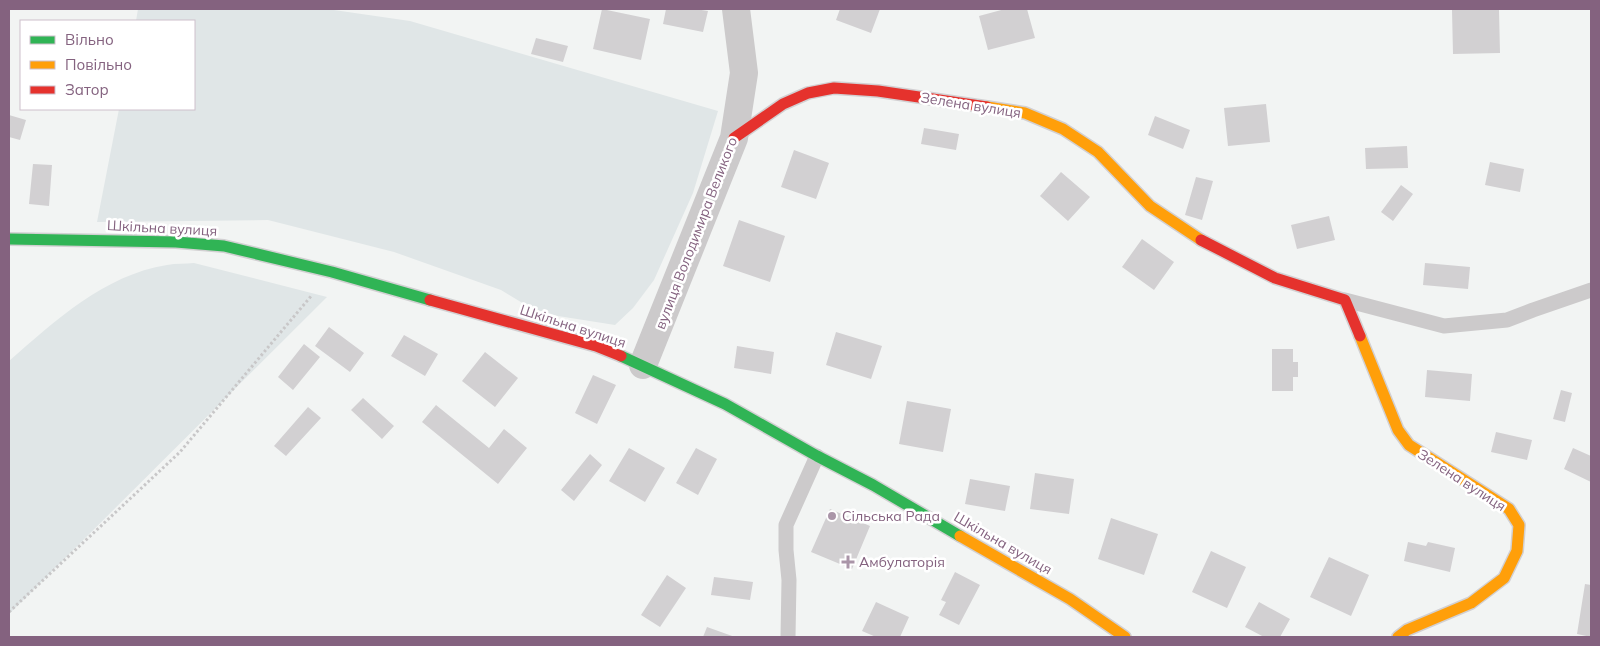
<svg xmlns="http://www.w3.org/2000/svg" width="1600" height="646" viewBox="0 0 1600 646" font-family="Mulish,sans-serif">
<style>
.green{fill:#e0e6e7}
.building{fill:#d2d0d2}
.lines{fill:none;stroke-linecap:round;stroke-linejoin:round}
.fast-casing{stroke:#d2d0d2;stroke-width:14}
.slow-casing{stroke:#d2d0d2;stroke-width:14}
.jam-casing{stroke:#d2d0d2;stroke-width:14}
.path{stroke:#c8c7c8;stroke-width:3;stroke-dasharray:2.5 2.5;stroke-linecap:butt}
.lane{stroke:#cccacb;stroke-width:15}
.street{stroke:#cccacb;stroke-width:28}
.fast{stroke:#30b455;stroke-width:11}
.slow{stroke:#ff9f0a;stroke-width:11}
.jam{stroke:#e5322d;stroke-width:11}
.poi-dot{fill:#aa95a8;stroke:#fff;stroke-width:2}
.labels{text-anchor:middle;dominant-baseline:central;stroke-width:5;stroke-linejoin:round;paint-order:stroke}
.street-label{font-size:14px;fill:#84627f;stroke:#fff}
.poi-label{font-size:14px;fill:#84627f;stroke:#fff;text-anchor:start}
</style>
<rect width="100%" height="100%" fill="#f2f4f3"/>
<path class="green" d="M 138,9 L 327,9 L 410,21 L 718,111 L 693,193 L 654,280 L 633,308 L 615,325 L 539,313 L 501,290 L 394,252 L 268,220 L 97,222 L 119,109 L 194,109 L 194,21 L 136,21 Z
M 194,263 L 327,297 L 9,614 L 9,361 C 55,321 104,275 167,265 C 176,263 185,264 194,263 Z"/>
<path class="building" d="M 602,9 L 650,19 L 641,60 L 593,49 Z
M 666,9 L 695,9 L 708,11 L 703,32 L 663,24 Z
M 840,9 L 880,9 L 871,33 L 836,20 Z
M 1005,9 L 1027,9 L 1035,38 L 988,50 L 979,16 Z
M 1452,10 L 1499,10 L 1500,53 L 1453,54 Z
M 536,38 L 568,46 L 563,62 L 531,54 Z
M 1266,104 L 1270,142 L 1228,146 L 1224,108 Z
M 9,115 L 26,120 L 20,140 L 9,137 Z
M 1155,116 L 1190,130 L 1183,149 L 1148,135 Z
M 924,128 L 959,134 L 956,150 L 921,144 Z
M 1407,146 L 1408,168 L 1366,169 L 1365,148 Z
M 794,150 L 829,163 L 816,199 L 781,187 Z
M 1490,162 L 1524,169 L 1520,192 L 1485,185 Z
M 33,164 L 52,165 L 49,206 L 29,204 Z
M 1061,172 L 1090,197 L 1068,221 L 1040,196 Z
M 1196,177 L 1213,181 L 1202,220 L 1185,215 Z
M 1401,185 L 1413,194 L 1393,221 L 1381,212 Z
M 1329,216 L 1335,240 L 1297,249 L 1291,225 Z
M 739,220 L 785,236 L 770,282 L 723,266 Z
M 1142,239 L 1174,262 L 1154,290 L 1122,267 Z
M 1425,263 L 1470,267 L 1468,289 L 1423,285 Z
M 329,327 L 364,353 L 350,372 L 315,346 Z
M 836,332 L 882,346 L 871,379 L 826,365 Z
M 404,335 L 438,354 L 425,376 L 391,356 Z
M 304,344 L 320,357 L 293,390 L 278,377 Z
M 737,346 L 774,352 L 771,374 L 734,368 Z
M 1272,349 L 1293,349 L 1293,362 L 1298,362 L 1298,377 L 1293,377 L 1293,391 L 1272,391 Z
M 485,352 L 518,378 L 495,407 L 462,381 Z
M 1427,370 L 1472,374 L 1470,401 L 1425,397 Z
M 593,375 L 616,385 L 597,424 L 575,413 Z
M 1561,390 L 1572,393 L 1565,422 L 1553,419 Z
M 363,398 L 394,426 L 382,439 L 351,410 Z
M 907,401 L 951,409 L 943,452 L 899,444 Z
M 436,405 L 489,448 L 504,429 L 527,448 L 498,484 L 422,422 Z
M 308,407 L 321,418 L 286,456 L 274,446 Z
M 1496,432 L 1532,440 L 1527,460 L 1491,452 Z
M 629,448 L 665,468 L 645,502 L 609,481 Z
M 696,448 L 717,459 L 698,495 L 676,483 Z
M 1573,448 L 1591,456 L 1591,482 L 1564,469 Z
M 590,454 L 602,465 L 574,501 L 561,490 Z
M 1035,473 L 1074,479 L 1069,514 L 1030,509 Z
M 970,479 L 1010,486 L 1005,511 L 965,504 Z
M 830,509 L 870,526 L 852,569 L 811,552 Z
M 1111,518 L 1158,534 L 1144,575 L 1098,559 Z
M 1408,542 L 1426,546 L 1428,542 L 1455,548 L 1450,572 L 1404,561 Z
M 1211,551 L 1246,567 L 1227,608 L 1192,592 Z
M 1329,557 L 1369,575 L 1351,616 L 1310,597 Z
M 955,572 L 980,585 L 959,625 L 939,615 L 946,602 L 941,600 Z
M 667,575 L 686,588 L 660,627 L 641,615 Z
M 714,577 L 753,582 L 750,600 L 711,595 Z
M 1585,584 L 1591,585 L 1591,637 L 1577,634 Z
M 876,602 L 909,617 L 900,637 L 876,637 L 862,631 Z
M 1259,602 L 1290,619 L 1280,637 L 1264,637 L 1245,627 Z
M 707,627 L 735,637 L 703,637 Z"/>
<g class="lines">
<g class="fast-casing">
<path id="fast" d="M 9,239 L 176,242 L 224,246 L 332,272 L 430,300
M 621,356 L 725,404 L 817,456 L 873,485 L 960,536"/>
</g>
<g class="slow-casing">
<path id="slow" d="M 987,107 L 1025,113 L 1063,129 L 1098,152 L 1150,206 L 1201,240
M 1360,336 L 1398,430 L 1409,445 L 1509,509 L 1519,525 L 1517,551 L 1504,578 L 1471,603 L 1407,630 L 1398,637
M 960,536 L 1070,599 L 1125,637"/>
</g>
<g class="jam-casing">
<path id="jam" d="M 734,138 L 783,104 L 808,93 L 834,88 L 878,91 L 987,107
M 1201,240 L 1275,278 L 1345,300 L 1360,336
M 430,300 L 596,346 L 621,356"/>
</g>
<path class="path" d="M 9,612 L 180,452 L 312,295"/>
<path class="lane" d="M 1345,300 L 1444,326 L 1507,320 L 1533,310 L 1591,290
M 788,637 L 789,580 L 786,550 L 786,525 L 817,456"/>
<path class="street" d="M 643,365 L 734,138 L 744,73 L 736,9"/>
<use href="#fast" class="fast"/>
<use href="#slow" class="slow"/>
<use href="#jam" class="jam"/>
</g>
<g class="poi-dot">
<circle cx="832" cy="516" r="5"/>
<path d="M845.5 554.5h5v5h5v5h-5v5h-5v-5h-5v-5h5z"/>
</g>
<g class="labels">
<g class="street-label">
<text transform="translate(971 105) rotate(9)">Зелена вулиця</text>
<text transform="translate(162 228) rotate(3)">Шкільна вулиця</text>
<text transform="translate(696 233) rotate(-69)">вулиця Володимира Великого</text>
<text transform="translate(573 326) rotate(18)">Шкільна вулиця</text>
<text transform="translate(1462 480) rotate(33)">Зелена вулиця</text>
<text transform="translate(1003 543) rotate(30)">Шкільна вулиця</text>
</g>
<g class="poi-label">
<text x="842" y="516">Сільська Рада</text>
<text x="859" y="562">Амбулаторія</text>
</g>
</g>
<rect width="1600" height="646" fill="none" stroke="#84627f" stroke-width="20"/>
<rect x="20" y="20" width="175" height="90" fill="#ffffff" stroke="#cec0cc"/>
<rect x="30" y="36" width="25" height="8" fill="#30b455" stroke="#cec0cc"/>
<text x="65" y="45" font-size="15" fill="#84627f">Вільно</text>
<rect x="30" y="61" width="25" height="8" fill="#ff9f0a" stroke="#cec0cc"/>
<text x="65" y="70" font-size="15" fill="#84627f">Повільно</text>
<rect x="30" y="86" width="25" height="8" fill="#e5322d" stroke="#cec0cc"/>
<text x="65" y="95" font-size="15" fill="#84627f">Затор</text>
</svg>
